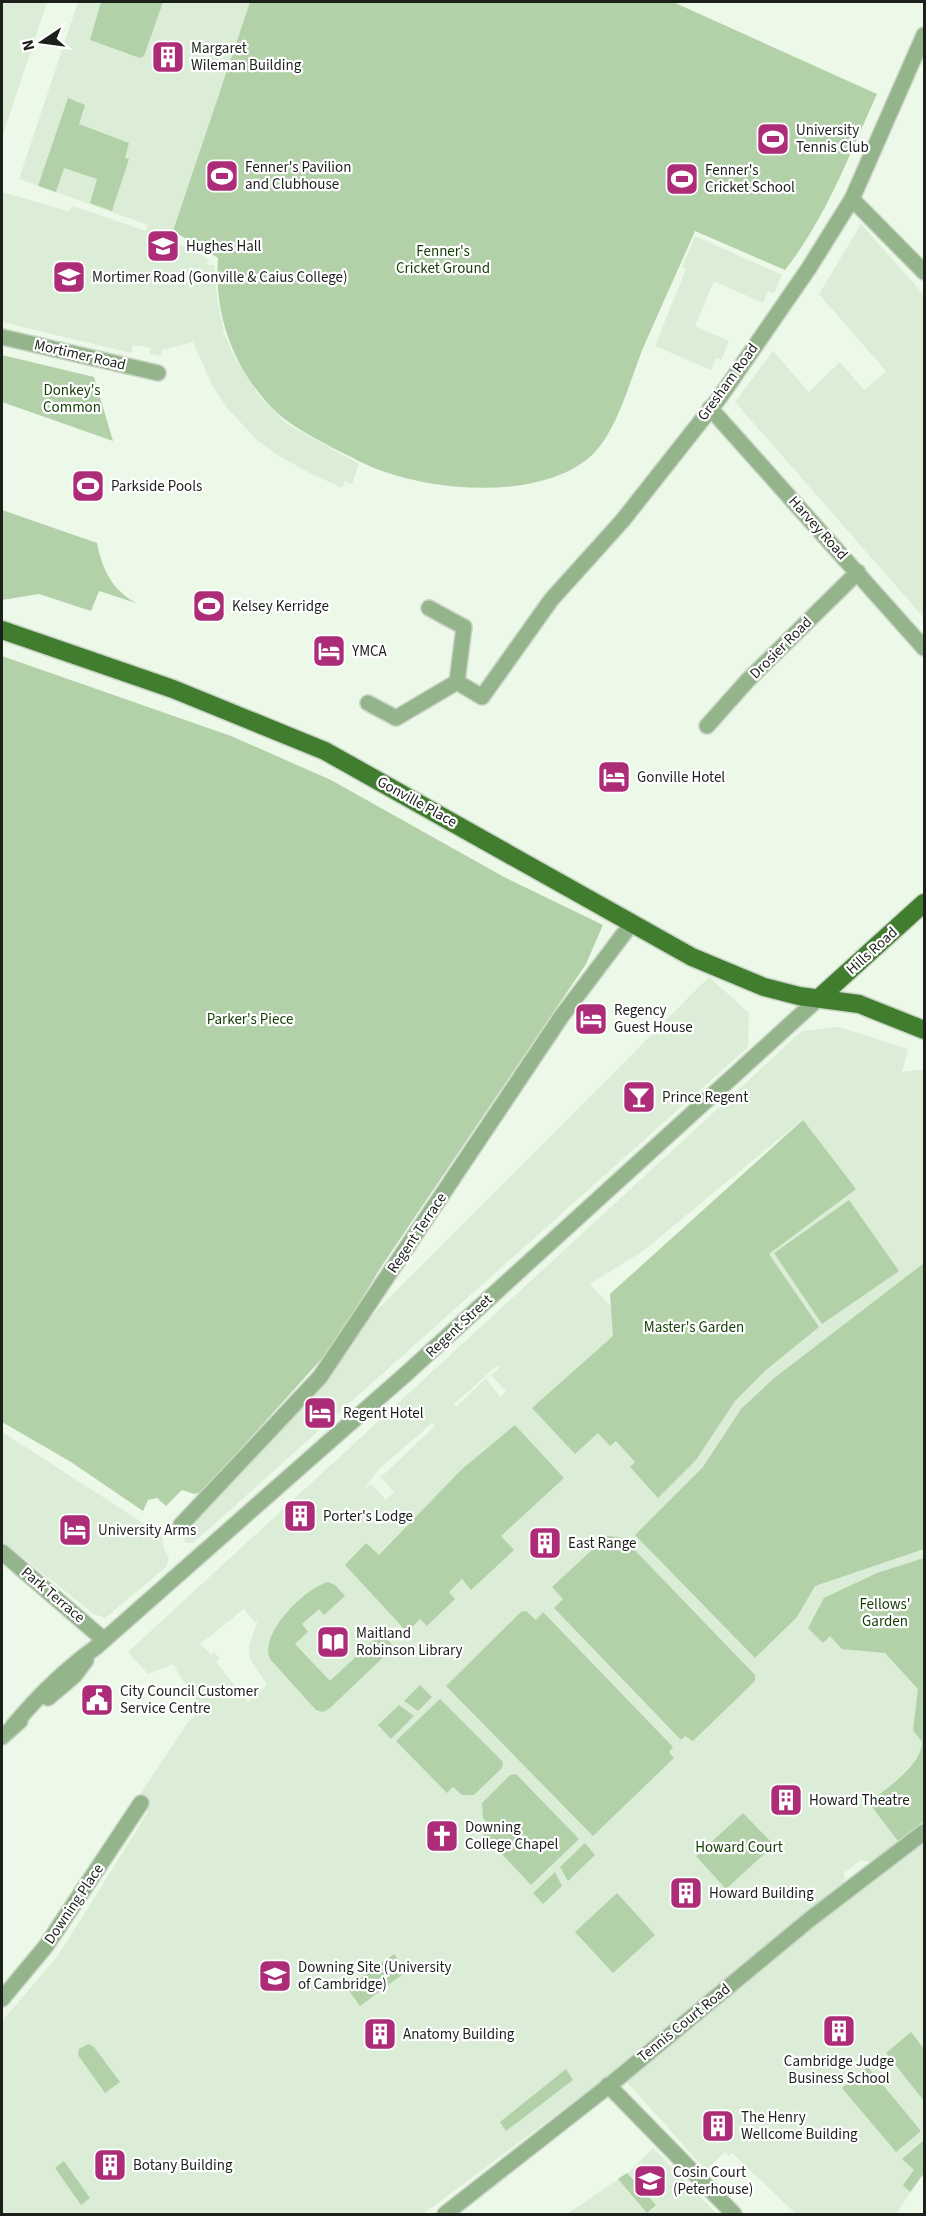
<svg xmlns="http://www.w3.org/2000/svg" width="926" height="2216" viewBox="0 0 926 2216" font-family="'Source Sans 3',sans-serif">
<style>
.built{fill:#dbedd7;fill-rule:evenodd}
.green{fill:#b2d1a9}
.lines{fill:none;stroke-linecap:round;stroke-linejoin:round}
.street-casing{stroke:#cbd5c7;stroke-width:18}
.primary-casing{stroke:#cbd5c7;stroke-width:21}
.street{stroke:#94b48b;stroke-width:15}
.primary{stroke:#417d2f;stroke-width:18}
.labels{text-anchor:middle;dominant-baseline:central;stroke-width:4.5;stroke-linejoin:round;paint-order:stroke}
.poi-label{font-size:15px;fill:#1c201b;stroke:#fff;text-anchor:start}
.park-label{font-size:15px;fill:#133d03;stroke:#fff}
.street-label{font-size:15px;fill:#1c201b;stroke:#fff}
</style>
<rect width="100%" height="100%" fill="#ecf8e8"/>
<path class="built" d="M 2,2 L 47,2 L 2,137 Z
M 78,2 L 250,2 L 170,240 L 207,258 L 208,265 L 214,265 L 217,298 L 224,333 L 232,352 L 260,397 L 287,424 L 359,464 L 352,484 L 345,481 L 342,488 L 312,474 L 279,456 L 258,441 L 228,409 L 212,385 L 193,342 L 162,350 L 161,356 L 150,354 L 151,348 L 133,345 L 131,353 L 2,322 L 2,192 L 68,211 L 73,206 L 146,231 L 148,225 L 19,179 Z
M 861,224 L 924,295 L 924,618 L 735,402 L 773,351 L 809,392 L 840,362 L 864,390 L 886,371 L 819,294 Z
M 695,236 L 782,275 L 774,293 L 768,291 L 763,303 L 714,281 L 695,326 L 729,341 L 721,360 L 716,358 L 711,370 L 655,346 L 686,269 L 682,267 Z
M 709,977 L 749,1013 L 748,1047 L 193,1543 L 187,1543 L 184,1540 L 186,1533 L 377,1310 Z
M 839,1027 L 908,1049 L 902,1072 L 924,1069 L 924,1825 L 872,1863 L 861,1860 L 844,1873 L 845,1879 L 839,1889 L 615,2071 L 423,2214 L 2,2214 L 2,2021 L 56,1958 L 78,1924 L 148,1812 L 137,1799 L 189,1721 L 201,1710 L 173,1664 L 148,1674 L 128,1652 L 802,1031 ZM 809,1114 L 610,1294 L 611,1307 L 590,1284 L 643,1251 ZM 498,1365 L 500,1367 L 491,1375 L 506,1391 L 500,1397 L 486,1378 L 456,1407 L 454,1404 ZM 432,1423 L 435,1426 L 381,1477 L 394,1492 L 386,1500 L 371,1484 L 364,1489 L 378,1470 ZM 244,1609 L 255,1622 L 258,1619 L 249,1647 L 250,1659 L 267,1685 L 248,1702 L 216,1662 L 220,1658 L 214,1652 L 211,1655 L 200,1644 Z
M 2,1432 L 162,1535 L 164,1550 L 169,1558 L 166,1567 L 105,1618 L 94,1614 L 2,1541 Z
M 924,1839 L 924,2173 L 896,2214 L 796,2214 L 732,2153 L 729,2156 L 725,2152 L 706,2170 L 625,2080 L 799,1935 Z
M 653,2148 L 717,2214 L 567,2214 L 630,2171 Z"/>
<path class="green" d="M 101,2 L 163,2 L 144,56 L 140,58 L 90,40 Z
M 250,2 L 673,2 L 877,94 C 849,155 826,218 785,270 L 695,231 C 678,270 660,309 643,348 C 630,380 617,433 590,457 C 540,499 443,492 385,472 C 366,466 348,455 331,447 C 309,435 289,425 271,407 C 232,365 214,314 218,258 L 173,231 Z
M 68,98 L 85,105 L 79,124 L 129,143 L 125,158 L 129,159 L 112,211 L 90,203 L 97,179 L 64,168 L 56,192 L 38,186 Z
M 2,355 L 94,377 L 113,441 L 2,402 Z
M 2,510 L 97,543 C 102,569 112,590 136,603 L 99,591 L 91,611 L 39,594 L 2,600 Z
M 2,656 L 231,736 L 331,780 L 504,877 L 603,925 L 586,964 L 381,1267 L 333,1346 L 202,1492 L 194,1494 L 182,1490 L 166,1506 L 157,1498 L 148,1500 L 143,1511 L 71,1462 L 2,1422 Z
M 803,1120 L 856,1189 L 769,1254 L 819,1327 L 766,1370 L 735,1401 L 696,1460 L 658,1498 L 630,1467 L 635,1462 L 616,1441 L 610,1446 L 598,1433 L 575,1454 L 532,1408 L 613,1336 L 610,1294 Z
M 849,1200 L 899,1271 L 822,1324 L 774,1253 Z
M 924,1263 L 924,1549 L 815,1586 L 797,1617 L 755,1658 L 635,1535 L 703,1467 L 741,1409 L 773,1379 Z
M 515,1425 L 564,1478 L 501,1536 L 514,1550 L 471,1590 L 462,1579 L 449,1592 L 455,1599 L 427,1626 L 420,1619 L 407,1632 L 345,1565 L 366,1543 L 379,1555 L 461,1470 Z
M 607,1536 L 619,1537 L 626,1541 L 755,1675 L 755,1681 L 693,1741 L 685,1736 L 681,1740 L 554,1608 L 563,1599 L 552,1587 Z
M 924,1558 L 924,1821 L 898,1841 L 869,1803 C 887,1787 921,1767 922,1742 L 913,1730 L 918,1689 L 885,1653 L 842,1649 L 830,1636 L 823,1643 L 808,1628 L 824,1598 L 877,1573 Z
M 328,1582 L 335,1585 L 345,1596 L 324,1615 L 319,1609 L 302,1624 L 308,1632 L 295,1644 L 330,1681 L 381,1633 L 394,1647 L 330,1708 L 323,1712 L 316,1710 L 270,1659 C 258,1634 306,1587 328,1582 Z
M 526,1611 L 536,1620 L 543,1612 L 673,1747 L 669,1752 L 674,1758 L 593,1836 L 446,1686 L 521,1612 Z
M 420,1685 L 432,1697 L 418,1711 L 404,1701 Z
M 440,1699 L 503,1762 L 502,1768 L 474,1795 L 462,1795 L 453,1787 L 447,1793 L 396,1741 Z
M 399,1705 L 414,1716 L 391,1739 L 378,1725 Z
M 516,1774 L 579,1839 L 531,1885 L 483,1834 L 490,1826 L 483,1818 L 482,1803 L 510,1775 Z
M 743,1813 L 774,1845 L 726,1889 L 696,1856 Z
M 585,1843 L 595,1855 L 568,1881 L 560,1867 Z
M 555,1872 L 562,1886 L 543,1904 L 533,1893 Z
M 617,1893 L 655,1935 L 613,1973 L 575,1932 Z
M 394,1954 L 407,1971 L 360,2006 L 347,1988 Z
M 911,2032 L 924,2049 L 924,2101 L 886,2053 Z
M 88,2044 L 94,2047 L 120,2082 L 105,2093 L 78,2055 L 79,2049 Z
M 868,2067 L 921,2131 L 896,2152 L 842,2088 Z
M 566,2069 L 573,2080 L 506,2131 L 500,2122 Z
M 924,2140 L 924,2173 L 910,2192 L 903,2185 L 914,2170 L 902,2159 Z
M 64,2161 L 90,2198 L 81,2205 L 55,2168 Z
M 627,2173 L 656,2205 L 647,2213 L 618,2179 Z"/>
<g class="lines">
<g class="street-casing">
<path id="street" d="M 852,199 L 924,272
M 2,337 L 158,373
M 710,408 L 924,648
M 457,682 L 482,697 L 551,600 L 623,520 L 720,397 L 809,268 L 852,199 L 924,35
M 368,703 L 396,718 L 457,682 L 464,627 L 429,608
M 707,726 L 748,680 L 858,572
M 181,1525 L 320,1377 L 561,1017 L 632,923
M 2,1552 L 103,1639
M 48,1698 L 74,1676 L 86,1660
M 13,1726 C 38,1696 63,1671 95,1648 L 407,1373 L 819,998
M 2,1737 L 20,1721
M 2,1999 L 46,1946 L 141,1803
M 608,2085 L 734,2214
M 445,2214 L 611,2084 L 809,1920 L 924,1832"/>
</g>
<g class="primary-casing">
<path id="primary" d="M 2,630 L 173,689 L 325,751 L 692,957 L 764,987 L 799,996 L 859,1004 L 924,1030
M 819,998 L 924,903"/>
</g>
<use href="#street" class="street"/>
<use href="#primary" class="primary"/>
</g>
<defs>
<g id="building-square" transform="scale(1.725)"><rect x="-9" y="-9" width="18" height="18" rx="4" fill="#ad2c78" stroke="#fff"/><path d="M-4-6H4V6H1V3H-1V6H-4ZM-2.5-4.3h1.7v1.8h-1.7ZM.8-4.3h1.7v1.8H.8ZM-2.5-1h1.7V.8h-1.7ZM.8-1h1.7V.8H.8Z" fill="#fff"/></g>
<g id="stadium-square" transform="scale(1.725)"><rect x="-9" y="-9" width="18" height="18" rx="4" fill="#ad2c78" stroke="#fff"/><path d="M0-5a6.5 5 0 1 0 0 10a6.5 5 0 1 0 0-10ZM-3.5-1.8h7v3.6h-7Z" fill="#fff"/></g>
<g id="university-square" transform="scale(1.725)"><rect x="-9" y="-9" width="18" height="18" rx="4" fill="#ad2c78" stroke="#fff"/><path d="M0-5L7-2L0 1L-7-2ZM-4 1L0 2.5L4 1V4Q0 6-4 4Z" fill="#fff"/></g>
<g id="hotel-square" transform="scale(1.725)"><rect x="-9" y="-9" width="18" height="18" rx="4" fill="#ad2c78" stroke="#fff"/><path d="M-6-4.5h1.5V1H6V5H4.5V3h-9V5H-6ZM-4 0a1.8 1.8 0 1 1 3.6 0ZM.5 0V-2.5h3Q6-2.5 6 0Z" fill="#fff"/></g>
<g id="bar-square" transform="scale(1.725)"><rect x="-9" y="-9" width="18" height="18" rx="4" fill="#ad2c78" stroke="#fff"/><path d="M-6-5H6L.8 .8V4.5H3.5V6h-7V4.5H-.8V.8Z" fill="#fff"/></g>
<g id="library-square" transform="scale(1.725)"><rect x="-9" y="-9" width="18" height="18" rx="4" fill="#ad2c78" stroke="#fff"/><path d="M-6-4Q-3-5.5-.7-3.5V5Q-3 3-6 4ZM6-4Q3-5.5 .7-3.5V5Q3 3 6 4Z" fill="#fff"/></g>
<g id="civic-square" transform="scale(1.725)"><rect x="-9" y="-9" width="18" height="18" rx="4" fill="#ad2c78" stroke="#fff"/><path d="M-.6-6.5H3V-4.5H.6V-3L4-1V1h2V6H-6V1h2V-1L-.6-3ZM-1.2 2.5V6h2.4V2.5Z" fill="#fff"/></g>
<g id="church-square" transform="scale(1.725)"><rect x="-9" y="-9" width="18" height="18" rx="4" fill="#ad2c78" stroke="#fff"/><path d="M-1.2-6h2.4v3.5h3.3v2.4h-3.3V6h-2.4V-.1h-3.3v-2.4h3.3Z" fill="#fff"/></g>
</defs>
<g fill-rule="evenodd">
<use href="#building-square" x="168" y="57"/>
<use href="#stadium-square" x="773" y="139"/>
<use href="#stadium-square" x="222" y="176"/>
<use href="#stadium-square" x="682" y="179"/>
<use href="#university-square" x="163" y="246"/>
<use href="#university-square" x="69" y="277"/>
<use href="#stadium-square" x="88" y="486"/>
<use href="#stadium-square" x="209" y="606"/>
<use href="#hotel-square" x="329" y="651"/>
<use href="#hotel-square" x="614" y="777"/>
<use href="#hotel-square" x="591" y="1019"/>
<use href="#bar-square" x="639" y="1097"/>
<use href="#hotel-square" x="320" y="1413"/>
<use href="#building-square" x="300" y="1516"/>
<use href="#hotel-square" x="75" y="1530"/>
<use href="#building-square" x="545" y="1543"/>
<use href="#library-square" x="333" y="1642"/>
<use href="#civic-square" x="97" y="1700"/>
<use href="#building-square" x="786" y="1800"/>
<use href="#church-square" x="442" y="1836"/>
<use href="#building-square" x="686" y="1893"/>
<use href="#university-square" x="275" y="1976"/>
<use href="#building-square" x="839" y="2031"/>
<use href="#building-square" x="380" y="2034"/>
<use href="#building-square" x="718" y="2126"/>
<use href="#building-square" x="110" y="2165"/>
<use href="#university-square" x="650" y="2181"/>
</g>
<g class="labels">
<g class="poi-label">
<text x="191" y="48">Margaret<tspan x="191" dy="17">Wileman Building</tspan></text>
<text x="796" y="130">University<tspan x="796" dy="17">Tennis Club</tspan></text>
<text x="245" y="167">Fenner's Pavilion<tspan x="245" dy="17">and Clubhouse</tspan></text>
<text x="705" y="170">Fenner's<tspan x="705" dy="17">Cricket School</tspan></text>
<text x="186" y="246">Hughes Hall</text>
<text x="92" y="277">Mortimer Road (Gonville &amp; Caius College)</text>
<text x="111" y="486">Parkside Pools</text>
<text x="232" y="606">Kelsey Kerridge</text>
<text x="352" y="651">YMCA</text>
<text x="637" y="777">Gonville Hotel</text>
<text x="614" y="1010">Regency<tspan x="614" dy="17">Guest House</tspan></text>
<text x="662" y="1097">Prince Regent</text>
<text x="343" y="1413">Regent Hotel</text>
<text x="323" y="1516">Porter's Lodge</text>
<text x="98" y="1530">University Arms</text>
<text x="568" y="1543">East Range</text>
<text x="356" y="1633">Maitland<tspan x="356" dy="17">Robinson Library</tspan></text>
<text x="120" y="1691">City Council Customer<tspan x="120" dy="17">Service Centre</tspan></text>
<text x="809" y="1800">Howard Theatre</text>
<text x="465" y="1827">Downing<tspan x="465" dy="17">College Chapel</tspan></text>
<text x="709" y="1893">Howard Building</text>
<text x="298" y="1967">Downing Site (University<tspan x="298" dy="17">of Cambridge)</tspan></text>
<text x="403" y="2034">Anatomy Building</text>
<text x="839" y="2061" text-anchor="middle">Cambridge Judge<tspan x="839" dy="17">Business School</tspan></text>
<text x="741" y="2117">The Henry<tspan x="741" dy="17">Wellcome Building</tspan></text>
<text x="133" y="2165">Botany Building</text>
<text x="673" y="2172">Cosin Court<tspan x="673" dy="17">(Peterhouse)</tspan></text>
</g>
<g class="park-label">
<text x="443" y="251">Fenner's<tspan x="443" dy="17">Cricket Ground</tspan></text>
<text x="72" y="390">Donkey's<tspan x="72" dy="17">Common</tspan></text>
<text x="250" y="1019">Parker's Piece</text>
<text x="694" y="1327">Master's Garden</text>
<text x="885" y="1604">Fellows'<tspan x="885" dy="17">Garden</tspan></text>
<text x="739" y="1847">Howard Court</text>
</g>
<g class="street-label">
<text transform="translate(80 355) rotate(13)">Mortimer Road</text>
<text transform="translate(728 382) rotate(-54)">Gresham Road</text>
<text transform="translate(818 528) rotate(48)">Harvey Road</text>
<text transform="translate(781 648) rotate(-45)">Drosier Road</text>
<text transform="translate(417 802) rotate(29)">Gonville Place</text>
<text transform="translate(872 951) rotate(-42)">Hills Road</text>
<text transform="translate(417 1233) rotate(-56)">Regent Terrace</text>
<text transform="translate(459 1326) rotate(-43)">Regent Street</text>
<text transform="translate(53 1595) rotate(40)">Park Terrace</text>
<text transform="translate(74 1904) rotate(-56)">Downing Place</text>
<text transform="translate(684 2023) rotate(-39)">Tennis Court Road</text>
</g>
</g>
<rect width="926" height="2216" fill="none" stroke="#1c201b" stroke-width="6"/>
<g transform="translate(42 42) rotate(257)" stroke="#ffffff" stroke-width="4.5" paint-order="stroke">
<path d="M0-4.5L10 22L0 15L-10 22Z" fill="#1c201b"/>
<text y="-9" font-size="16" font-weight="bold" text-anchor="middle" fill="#1c201b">N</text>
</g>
</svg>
